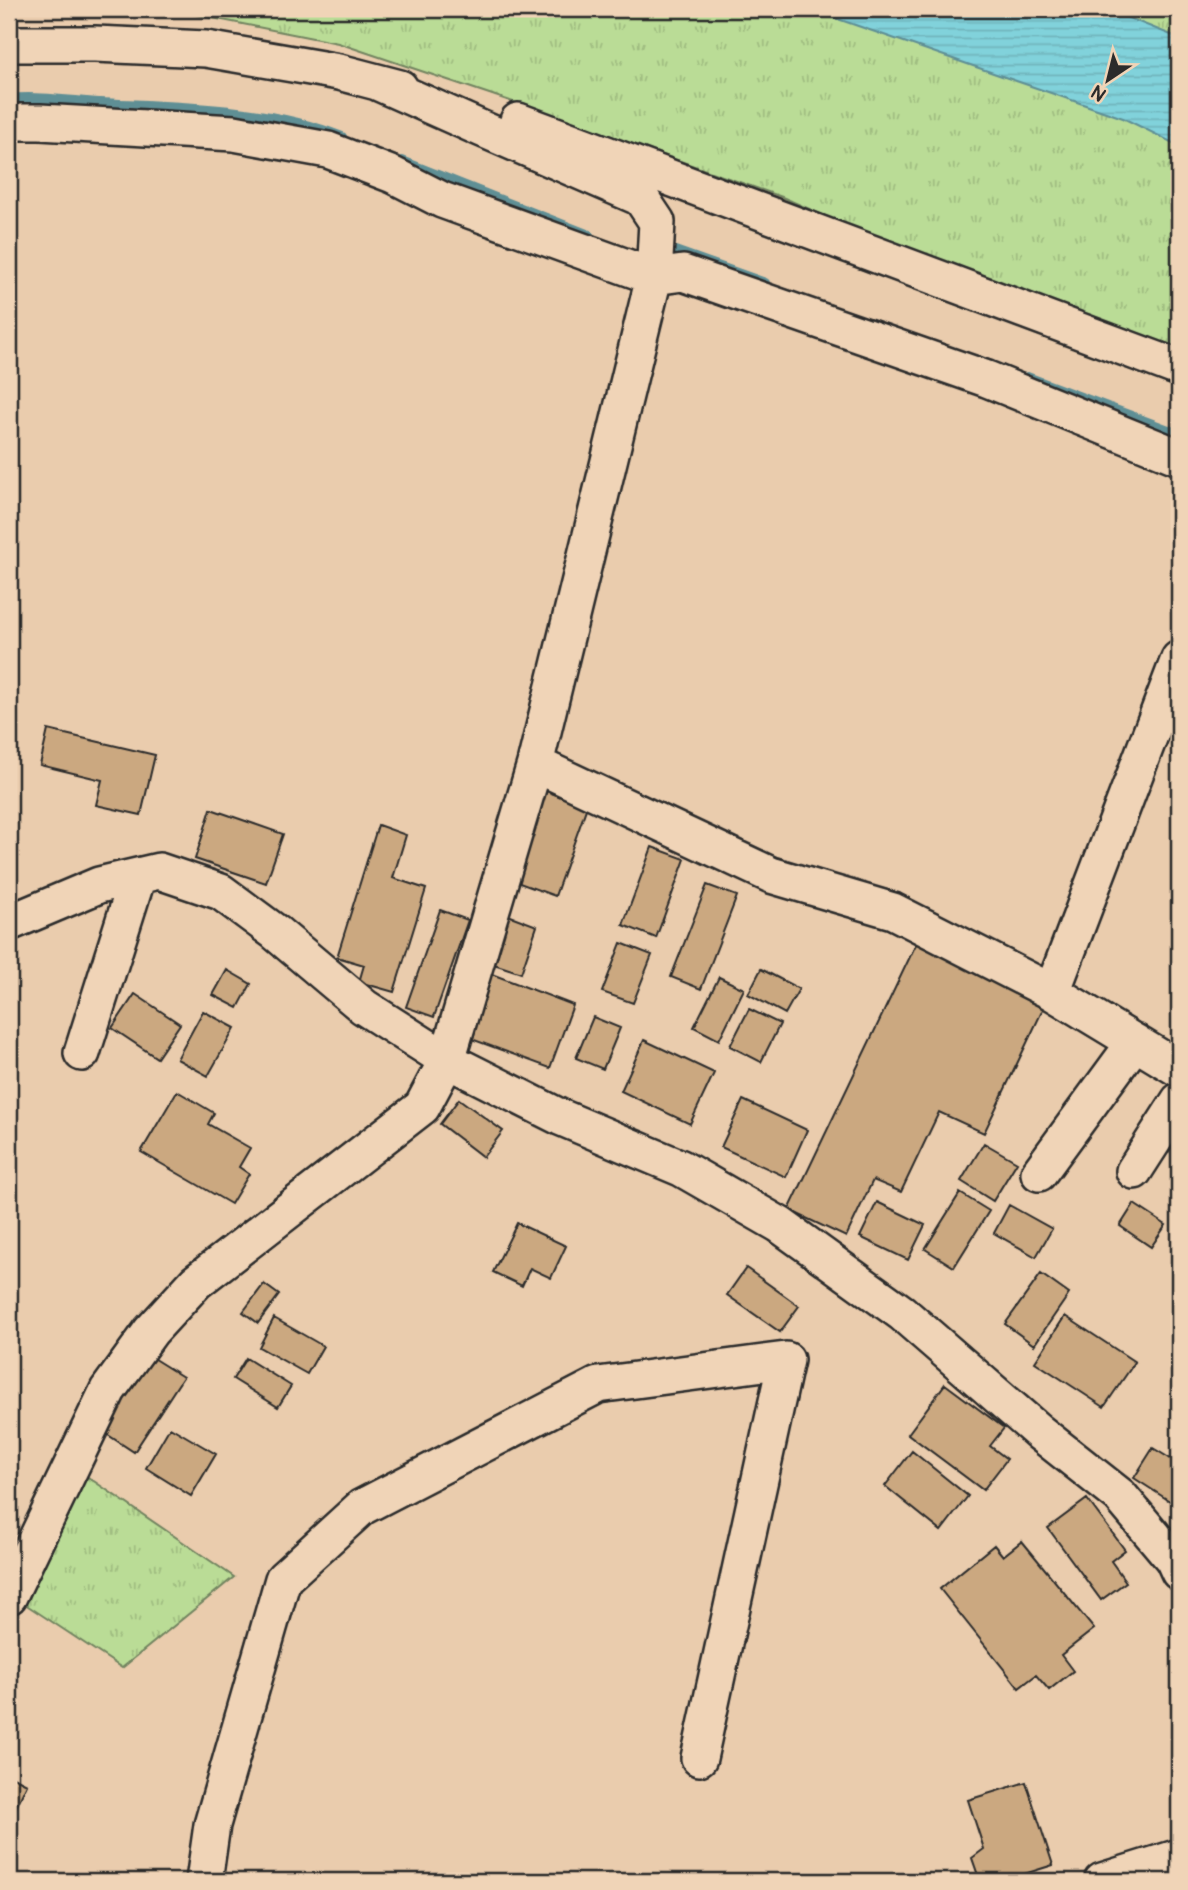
<svg xmlns="http://www.w3.org/2000/svg" width="1188" height="1890" viewBox="0 0 1188 1890" font-family="Pangolin,sans-serif">
<style>
.grass{fill:url(#grass-tufts);stroke:#728460;stroke-width:2}
.water{fill:url(#water-rules);stroke:#5f8f95;stroke-width:2}
.lines{fill:none;stroke-linecap:round;stroke-linejoin:round}
.stream{stroke:#5f8f95;stroke-width:10}
.building{fill:#cba880;stroke:#2b2b2b;stroke-width:2}
.street-casing{stroke:#2b2b2b;stroke-width:40}
.street{stroke:#f0d4b7;stroke-width:35}
</style>
<defs>
<pattern id="grass-tufts" width="24" height="20" patternUnits="userSpaceOnUse" patternTransform="scale(1.75)"><rect width="24" height="20" fill="#badc96"/><path d="M3 7l-1-3M5 7V3M7 7l1-3M15 17l-1-3M17 17v-4M19 17l1-3" fill="none" stroke="#a0bd81"/></pattern>
<pattern id="water-rules" width="6" height="5" patternUnits="userSpaceOnUse" patternTransform="scale(1.75)"><rect width="6" height="5" fill="#81d2db"/><path d="M0 2.5h6" fill="none" stroke="#70b4bc"/></pattern>
</defs>
<rect width="100%" height="100%" fill="#eaccad"/>
<filter id="ink" filterUnits="userSpaceOnUse"><feTurbulence type="fractalNoise" baseFrequency=".0143" numOctaves="2"/><feDisplacementMap in="SourceGraphic" scale="14" xChannelSelector="R" yChannelSelector="G"/><feConvolveMatrix kernelMatrix="1 2 1 2 8 2 1 2 1" color-interpolation-filters="sRGB"/></filter>
<g filter="url(#ink)">
<path class="grass" d="M 38,9 L 1179,9 L 1179,357 L 964,277 L 782,197 L 519,104 L 338,43 L 177,11 Z
M 82,1473 L 234,1577 L 122,1668 L 22,1602 Z"/>
<path class="water" d="M 809,9 L 1106,9 L 1179,38 L 1179,146 L 1123,118 Z"/>
<g class="lines">
<path class="stream" d="M 9,99 C 38,96 70,101 99,103 C 180,107 266,107 342,137
M 402,161 L 589,235
M 675,251 L 765,283
M 1027,377 L 1179,434"/>
</g>
<path class="building" d="M 48,730 L 155,755 L 141,815 L 96,805 L 102,780 L 40,765 Z
M 543,790 L 587,806 L 555,896 L 511,880 Z
M 211,809 L 283,834 L 266,883 L 195,859 Z
M 378,825 L 406,835 L 393,878 L 426,889 L 394,992 L 359,982 L 364,965 L 337,957 Z
M 652,847 L 685,859 L 656,938 L 623,925 Z
M 707,885 L 737,896 L 701,989 L 671,977 Z
M 440,910 L 468,920 L 434,1017 L 406,1007 Z
M 508,915 L 537,926 L 521,973 L 491,963 Z
M 917,942 L 1046,1003 L 984,1133 L 939,1112 L 901,1192 L 873,1180 L 846,1237 L 789,1210 Z
M 621,943 L 652,955 L 633,1003 L 602,992 Z
M 761,969 L 799,989 L 785,1014 L 748,994 Z
M 227,970 L 251,984 L 238,1008 L 213,995 Z
M 489,973 L 573,1005 L 550,1068 L 466,1037 Z
M 719,977 L 744,989 L 719,1040 L 694,1027 Z
M 135,994 L 180,1024 L 157,1058 L 112,1028 Z
M 749,1009 L 780,1024 L 761,1062 L 730,1046 Z
M 203,1011 L 235,1028 L 208,1076 L 177,1059 Z
M 593,1017 L 620,1028 L 603,1069 L 576,1058 Z
M 644,1040 L 714,1073 L 690,1124 L 621,1091 Z
M 177,1091 L 214,1113 L 208,1124 L 250,1148 L 239,1167 L 249,1174 L 231,1204 L 141,1152 Z
M 459,1099 L 503,1131 L 483,1157 L 440,1124 Z
M 743,1100 L 807,1130 L 786,1177 L 721,1147 Z
M 984,1143 L 1017,1162 L 993,1201 L 961,1181 Z
M 960,1193 L 989,1211 L 954,1267 L 925,1249 Z
M 877,1202 L 925,1225 L 908,1260 L 860,1237 Z
M 1134,1204 L 1166,1225 L 1151,1247 L 1120,1226 Z
M 1009,1205 L 1052,1229 L 1036,1257 L 994,1233 Z
M 517,1223 L 566,1246 L 551,1278 L 530,1268 L 522,1286 L 493,1272 Z
M 746,1268 L 799,1306 L 780,1332 L 727,1295 Z
M 1041,1274 L 1069,1294 L 1034,1345 L 1005,1324 Z
M 264,1284 L 279,1295 L 258,1323 L 243,1312 Z
M 1065,1316 L 1135,1362 L 1104,1407 L 1035,1362 Z
M 274,1318 L 323,1346 L 307,1374 L 259,1347 Z
M 151,1357 L 183,1377 L 134,1452 L 102,1431 Z
M 246,1358 L 291,1386 L 278,1407 L 233,1379 Z
M 945,1384 L 1004,1428 L 990,1446 L 1007,1459 L 983,1490 L 908,1434 Z
M 170,1427 L 216,1454 L 191,1496 L 146,1468 Z
M 1153,1448 L 1179,1464 L 1179,1507 L 1134,1478 Z
M 912,1451 L 968,1496 L 941,1531 L 885,1486 Z
M 1087,1499 L 1125,1550 L 1111,1561 L 1126,1582 L 1101,1600 L 1048,1528 Z
M 1022,1541 L 1094,1629 L 1061,1655 L 1073,1671 L 1049,1690 L 1036,1675 L 1019,1688 L 940,1589 L 994,1545 L 1003,1556 Z
M 9,1775 L 27,1784 L 9,1822 Z
M 1026,1782 L 1053,1865 L 1002,1881 L 980,1881 L 972,1858 L 984,1849 L 968,1800 Z"/>
<g class="lines">
<g class="street-casing">
<path id="street" d="M 9,44 L 95,44 L 206,49 L 339,72 L 400,88
M 518,121 L 1179,368
M 9,122 L 40,122 L 234,133 L 328,150 L 393,175 L 442,200 L 654,277 L 683,273 L 987,379 L 1179,457
M 535,764 L 771,875 L 893,911 L 1052,992 L 1179,1069
M 9,923 L 99,885 L 159,871 L 221,892 L 275,932 L 364,1007 L 447,1060 L 560,1117 L 681,1168 L 780,1225 L 902,1313 L 1039,1432 L 1120,1496 L 1173,1559 L 1179,1572
M 1052,992 L 1179,659
M 82,1053 L 138,876
M 1134,1171 L 1179,1101
M 1039,1173 L 1135,1042
M 9,1596 L 108,1390 L 151,1331 L 196,1282 L 422,1107 L 447,1060 L 535,764 L 654,277 L 657,222 L 641,198 L 480,128 L 379,83
M 204,1881 L 212,1825 L 283,1579 L 362,1507 L 598,1385 L 786,1360 L 699,1758
M 1102,1881 L 1179,1857"/>
</g>
<use href="#street" class="street"/>
</g>
</g>
<rect width="1188" height="1890" fill="none" stroke="#f0d4b7" stroke-width="35"/>
<rect x="18" y="18" width="1153" height="1855" fill="none" stroke="#2b2b2b" stroke-width="2.5" filter="url(#ink)"/>
<g transform="translate(1108 80) rotate(215)" stroke="#f0d4b7" stroke-width="5" paint-order="stroke">
<path d="M0-5L12 26L0 18L-12 26Z" fill="#2b2b2b"/>
<text y="-10" font-size="19" font-weight="bold" text-anchor="middle" fill="#2b2b2b">N</text>
</g>
</svg>
